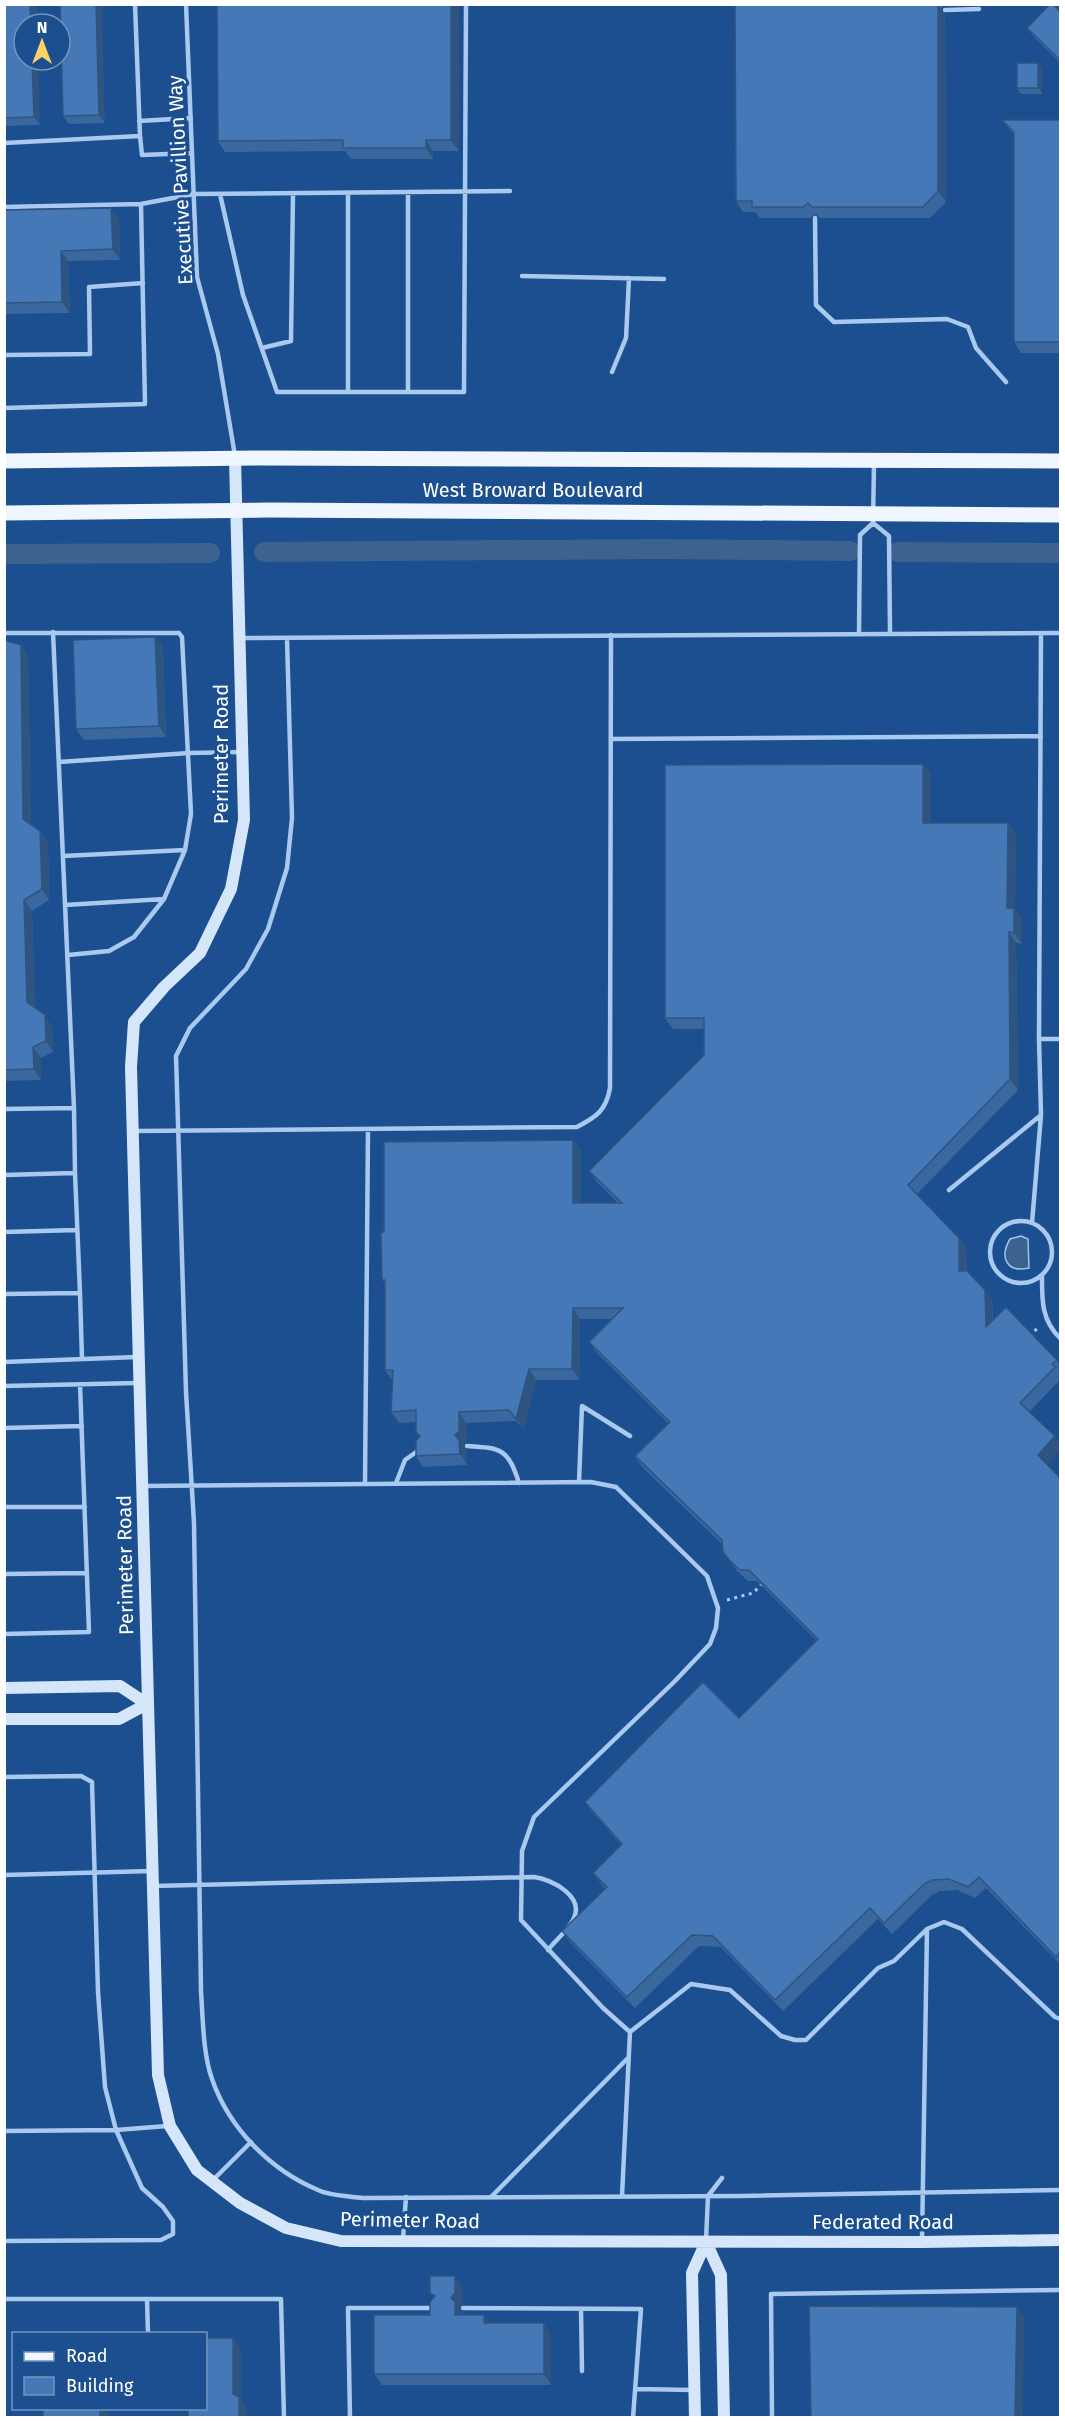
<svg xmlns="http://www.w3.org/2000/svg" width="1065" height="2422" viewBox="0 0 1065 2422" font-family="'Fira Sans',sans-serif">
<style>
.water{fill:#3c6290;stroke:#9cc4f0;stroke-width:1.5}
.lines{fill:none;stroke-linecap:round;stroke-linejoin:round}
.canal{stroke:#3c6290;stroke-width:20}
.path{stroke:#a9c9ee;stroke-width:3;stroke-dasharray:3 4.5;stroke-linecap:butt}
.lane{stroke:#a9c9ee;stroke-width:4.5}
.secondary{stroke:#d6e6fa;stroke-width:12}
.primary{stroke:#f0f6ff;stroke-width:15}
.wall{fill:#3a679d}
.shaded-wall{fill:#305480}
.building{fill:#4478b7;stroke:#305480;stroke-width:1.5}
.labels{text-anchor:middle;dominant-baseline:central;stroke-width:6;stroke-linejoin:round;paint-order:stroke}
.street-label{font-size:20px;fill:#fff;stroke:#1b4f8f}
</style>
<rect width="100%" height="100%" fill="#1b4f8f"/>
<path class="water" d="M 1021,1236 L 1028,1239 L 1029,1268 C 1007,1273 999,1258 1010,1239 Z"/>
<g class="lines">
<path class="canal" d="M 264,552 L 656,549 L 850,551
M 898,552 L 1060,553
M 4,554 L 210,553"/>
<path class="path" d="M 1029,1336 L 1040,1326
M 727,1600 L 753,1593 L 763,1583"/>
<path class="lane" d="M 186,4 L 197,277 L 218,354 L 235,456
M 945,10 L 979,9
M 139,121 L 191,118
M 140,136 L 142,155 L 192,153
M 4,143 L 140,136 L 135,4
M 408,192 L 408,392
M 220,194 L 243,295 L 277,392 L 464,392 L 466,4
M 4,207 L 141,204 L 194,194 L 510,191
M 815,218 L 816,305 L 834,322 L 947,319 L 968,327 L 976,348 L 1006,382
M 522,276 L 664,279
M 262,348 L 291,341 L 293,193
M 4,355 L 90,354 L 89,287 L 143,283
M 612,372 L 626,338 L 629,278
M 348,392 L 348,193
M 4,408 L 145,404 L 141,204
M 873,523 L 889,536 L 890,633
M 4,633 L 179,633 L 182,637 L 191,814 L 185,850 L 164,899 L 134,937 L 109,951 L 68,955
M 859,633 L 860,535 L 873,523 L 874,464
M 242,638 L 1060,633
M 287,638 L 292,818 L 287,868 L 268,929 L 246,969 L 190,1028 L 176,1056 L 186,1392 L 194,1523 L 201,1992 C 203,2019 203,2054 212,2079 C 229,2128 270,2170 318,2190 C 330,2196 349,2196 363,2198 L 741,2196 L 1060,2190
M 611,739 L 1041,736
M 59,762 L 189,753 L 242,752
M 63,856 L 185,850
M 65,905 L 164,899
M 1039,1039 L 1060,1039
M 4,1109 L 74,1108 L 53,632
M 135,1131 L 577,1127 C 596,1117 606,1111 610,1088 L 611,635
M 4,1175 L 75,1173 L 74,1108
M 949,1190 L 1041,1115
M990 1252a31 31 0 1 1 62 0a31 31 0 1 1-62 0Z
M 1032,1223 L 1041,1115 L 1039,1039 L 1041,633
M 4,1232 L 77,1230
M 1042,1275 C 1042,1299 1041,1320 1060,1338
M 80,1293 L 82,1359
M 4,1294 L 80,1293 L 75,1173
M 4,1362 L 137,1357
M 4,1386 L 137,1383
M 4,1428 L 82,1426
M 467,1446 C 502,1448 508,1449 519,1483
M 579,1482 L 582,1406 L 630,1436
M 396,1483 L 405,1460 L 419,1450
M 365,1484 L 368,1129
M 142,1486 L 591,1482 L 616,1487 L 707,1576 L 718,1608 L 716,1628 L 710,1644 L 675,1681 L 534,1817 L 522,1851 L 521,1920 L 603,2008 L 630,2032 L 691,1984 L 730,1990 L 781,2036 L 795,2040 L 806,2040 L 878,1968 L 894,1961 L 927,1929 L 944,1922 L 962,1929 L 1055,2017 L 1060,2019
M 4,1507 L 85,1507
M 4,1574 L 87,1573
M 4,1634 L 89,1632 L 80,1384
M 4,1777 L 81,1776 L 92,1782 L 98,1992 L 105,2087 L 116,2130 L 142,2188 L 163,2207 L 173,2221 L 173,2234 L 161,2240 L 4,2241
M 4,1875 L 152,1871
M 153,1886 L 534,1877 C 552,1879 586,1897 573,1920 C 567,1931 556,1940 548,1950
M 4,2131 L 116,2130 L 167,2126
M 213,2180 L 251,2142
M 622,2196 L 630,2032
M 491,2197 L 628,2058
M 403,2239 L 406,2197
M 706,2240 L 708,2196 L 722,2178
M 922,2242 L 927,1929
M 4,2299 L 281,2299 L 284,2418
M 147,2299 L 148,2334
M 463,2308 L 641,2309 L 633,2418
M 581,2309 L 582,2371
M 636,2389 L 693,2390
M 350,2418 L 348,2308 L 436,2308
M 772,2418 L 771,2294 L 1060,2290"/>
<path class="secondary" d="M 235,458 L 244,820 L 231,889 L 200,953 L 164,987 L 134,1022 L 131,1067 L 158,2075 L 170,2126 L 197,2170 L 240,2203 L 286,2228 L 341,2241 L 922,2242 L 1060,2240
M 4,1688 L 120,1686 L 147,1704
M 4,1719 L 119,1719 L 147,1704
M 706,2242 L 721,2275 L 724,2418
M 695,2418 L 692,2273 L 706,2242"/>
<path class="primary" d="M 4,461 L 264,458 L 1060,461
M 4,513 L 268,510 L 1060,515"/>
</g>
<path class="wall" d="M 4,4 L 36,4 L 37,24 L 24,24 L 40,125 L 4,126 Z
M 60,4 L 105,123 L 69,124 L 63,116 Z
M 459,4 L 459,151 L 433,151 L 433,159 L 351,159 L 345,151 L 225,152 L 218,141 Z
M 735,4 L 945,4 L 941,9 L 945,14 L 946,202 L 930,218 L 819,218 L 816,214 L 810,218 L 760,218 L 755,212 L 743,212 L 736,201 Z
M 1060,12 L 1060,63 L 1033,36 L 1027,28 Z
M 1038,63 L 1042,69 L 1042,94 L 1021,94 L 1017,88 Z
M 1002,120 L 1060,120 L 1060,353 L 1021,353 L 1014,342 L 1014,135 Z
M 111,208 L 119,219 L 120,260 L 68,261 L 70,313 L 4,314 L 4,210 Z
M 155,637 L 163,648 L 166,737 L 84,740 L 76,729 Z
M 4,640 L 21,645 L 28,656 L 31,824 L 48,842 L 49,900 L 32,911 L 35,1008 L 52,1026 L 53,1052 L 41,1058 L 41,1080 L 4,1081 Z
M 931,775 L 931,823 L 1016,834 L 1015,909 L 1022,919 L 1022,944 L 1016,943 L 1018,1090 L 917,1194 L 959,1238 L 966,1249 L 967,1271 L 985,1290 L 992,1301 L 993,1320 L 1057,1360 L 1060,1366 L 1060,1380 L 1029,1412 L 1055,1436 L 1060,1444 L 1060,1450 L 1047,1464 L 1060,1478 L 1060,1964 L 986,1888 L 975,1898 L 957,1890 L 940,1891 L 932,1895 L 892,1934 L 878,1919 L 783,2011 L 721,1947 L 699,1946 L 635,2008 L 570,1942 L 562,1931 L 605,1889 L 593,1873 L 621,1845 L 593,1813 L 585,1802 L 739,1718 L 816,1640 L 757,1581 L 748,1581 L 738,1572 L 723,1552 L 722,1544 L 642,1467 L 635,1456 L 668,1423 L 597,1353 L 589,1342 L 612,1319 L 580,1319 L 580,1380 L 536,1380 L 524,1429 L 516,1421 L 466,1423 L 467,1442 L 463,1445 L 467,1451 L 467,1465 L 423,1467 L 416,1456 L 419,1437 L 416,1432 L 416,1422 L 399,1423 L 391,1412 L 393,1381 L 385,1370 L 385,1283 L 382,1280 L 384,1232 L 573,1140 L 581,1151 L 581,1203 L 618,1203 L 597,1182 L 589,1171 L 704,1055 L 704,1029 L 673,1029 L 665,1018 Z
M 455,2276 L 463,2287 L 463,2304 L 460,2307 L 463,2313 L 463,2315 L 490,2323 L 551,2334 L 551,2385 L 382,2385 L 374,2374 L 430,2315 L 434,2298 L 430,2293 Z"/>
<path class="shaded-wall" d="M 30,4 L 36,4 L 37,24 L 31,24 Z
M 96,4 L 102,4 L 105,123 L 99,115 Z
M 451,4 L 459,4 L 459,151 L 451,140 Z
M 938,4 L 945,14 L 946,202 L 938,191 Z
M 32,60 L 38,60 L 40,125 L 34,117 Z
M 1038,63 L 1042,69 L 1042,94 L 1038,88 Z
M 426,140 L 433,151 L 433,159 L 426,148 Z
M 111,208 L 119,219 L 120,260 L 113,249 Z
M 61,251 L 68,261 L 70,313 L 62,302 Z
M 155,637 L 163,648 L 166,737 L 159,726 Z
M 21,645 L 28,656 L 31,830 L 23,819 Z
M 923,764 L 931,775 L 931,834 L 923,823 Z
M 1008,823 L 1016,834 L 1015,909 L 1022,919 L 1022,944 L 1014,933 L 1007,908 Z
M 40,831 L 48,842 L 49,900 L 42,889 Z
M 24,900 L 32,911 L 35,1013 L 27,1002 Z
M 1009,932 L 1016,943 L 1018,1090 L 1010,1079 Z
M 45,1015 L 52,1026 L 53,1052 L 46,1041 Z
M 33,1047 L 41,1058 L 41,1080 L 34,1069 Z
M 573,1140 L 581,1151 L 581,1214 L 573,1203 Z
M 959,1238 L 966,1249 L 967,1282 L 959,1271 Z
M 985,1290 L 992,1301 L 993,1338 L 986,1327 Z
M 573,1308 L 580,1319 L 580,1380 L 572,1369 Z
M 529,1369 L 536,1380 L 524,1429 L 516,1419 Z
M 459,1412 L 466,1423 L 467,1442 L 463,1445 L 467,1451 L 467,1465 L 460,1454 L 455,1435 Z
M 1055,1436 L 1060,1444 L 1060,1450 L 1046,1466 L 1038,1455 Z
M 455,2276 L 463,2287 L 463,2304 L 460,2307 L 463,2313 L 463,2326 L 455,2315 L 451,2298 Z
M 1017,2307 L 1024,2318 L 1023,2418 L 1015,2418 Z
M 484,2315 L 492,2326 L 484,2323 Z
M 544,2323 L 551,2334 L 551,2385 L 544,2374 Z
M 233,2338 L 241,2349 L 241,2400 L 247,2408 L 247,2418 L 239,2418 L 233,2394 Z
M 100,2409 L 108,2409 L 108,2418 L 100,2418 Z"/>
<path class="building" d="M 4,4 L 30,4 L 31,24 L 24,24 L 24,60 L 32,60 L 34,117 L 4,118 Z
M 60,4 L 96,4 L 99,115 L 63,116 Z
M 217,4 L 451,4 L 451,140 L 426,140 L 426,148 L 343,148 L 343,140 L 218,141 Z
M 735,4 L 938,4 L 938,191 L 923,207 L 812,207 L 808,203 L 803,207 L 752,207 L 752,201 L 736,201 Z
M 1050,4 L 1053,4 L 1060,12 L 1060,60 L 1027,28 Z
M 1017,63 L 1038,63 L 1038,88 L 1017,88 Z
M 1002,120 L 1060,120 L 1060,342 L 1014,342 L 1014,132 Z
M 111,208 L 113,249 L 61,251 L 62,302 L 4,303 L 4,210 Z
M 155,637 L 159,726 L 76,729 L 73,640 Z
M 4,640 L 21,645 L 23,819 L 40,831 L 42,889 L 24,900 L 27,1002 L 45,1015 L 46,1041 L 33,1047 L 34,1069 L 4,1070 Z
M 923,764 L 923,823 L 1008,823 L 1007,908 L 1014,908 L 1014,933 L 1009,932 L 1010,1079 L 908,1185 L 959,1238 L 959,1271 L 967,1271 L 985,1290 L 986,1327 L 1006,1307 L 1057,1360 L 1052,1364 L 1055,1367 L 1020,1403 L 1055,1436 L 1038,1455 L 1060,1478 L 1060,1952 L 1056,1957 L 979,1877 L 968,1887 L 949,1879 L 932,1880 L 924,1884 L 884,1923 L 870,1908 L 775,2000 L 713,1936 L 692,1935 L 627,1997 L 562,1931 L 607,1887 L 593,1873 L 622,1844 L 585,1802 L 703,1682 L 739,1718 L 818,1639 L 749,1570 L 740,1570 L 731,1562 L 723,1552 L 722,1540 L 635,1456 L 670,1422 L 589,1342 L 623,1308 L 573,1308 L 572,1369 L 529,1369 L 516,1419 L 509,1410 L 459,1412 L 459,1431 L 455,1435 L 459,1440 L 460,1454 L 416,1456 L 416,1441 L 420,1436 L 416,1432 L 416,1410 L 391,1412 L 393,1370 L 385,1370 L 385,1280 L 382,1280 L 381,1232 L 384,1232 L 384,1142 L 573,1140 L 573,1203 L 622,1203 L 589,1171 L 704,1055 L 704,1018 L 665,1018 L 665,765 Z
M 430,2276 L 455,2276 L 455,2293 L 451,2298 L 455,2302 L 455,2315 L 484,2315 L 484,2323 L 544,2323 L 544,2374 L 374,2374 L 374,2315 L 430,2315 L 430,2302 L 435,2296 L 430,2293 Z
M 809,2306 L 1017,2307 L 1015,2417 L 1028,2418 L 811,2418 Z
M 206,2338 L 233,2338 L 233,2394 L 239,2397 L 239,2418 L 188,2418 L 188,2409 L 206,2409 Z
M 43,2409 L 100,2409 L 100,2418 L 43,2418 Z"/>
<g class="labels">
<g class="street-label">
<text transform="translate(180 180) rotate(-93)">Executive Pavillion Way</text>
<text x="533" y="490">West Broward Boulevard</text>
<text transform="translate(221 754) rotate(-90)">Perimeter Road</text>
<text transform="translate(125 1565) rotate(-91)">Perimeter Road</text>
<text transform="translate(410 2220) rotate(1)">Perimeter Road</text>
<text x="883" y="2222">Federated Road</text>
</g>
</g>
<rect width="1065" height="2422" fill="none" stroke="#ffffff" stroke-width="12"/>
<rect x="12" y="2332" width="195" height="78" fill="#1b4f8f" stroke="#7695bc" stroke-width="1.5"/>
<rect x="24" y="2352" width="30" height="9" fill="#f0f6ff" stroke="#7695bc" stroke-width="1.5"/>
<text x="66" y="2362" font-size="18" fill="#ffffff">Road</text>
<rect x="24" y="2377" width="30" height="18" fill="#4478b7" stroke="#7695bc" stroke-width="1.5"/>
<text x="66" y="2392" font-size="18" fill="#ffffff">Building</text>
<g transform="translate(42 42)"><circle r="28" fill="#1b4f8f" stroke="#7695bc" stroke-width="1.5"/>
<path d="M0-4.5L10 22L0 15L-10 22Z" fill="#ffd166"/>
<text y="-9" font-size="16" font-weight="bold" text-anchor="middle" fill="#ffffff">N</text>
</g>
</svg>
